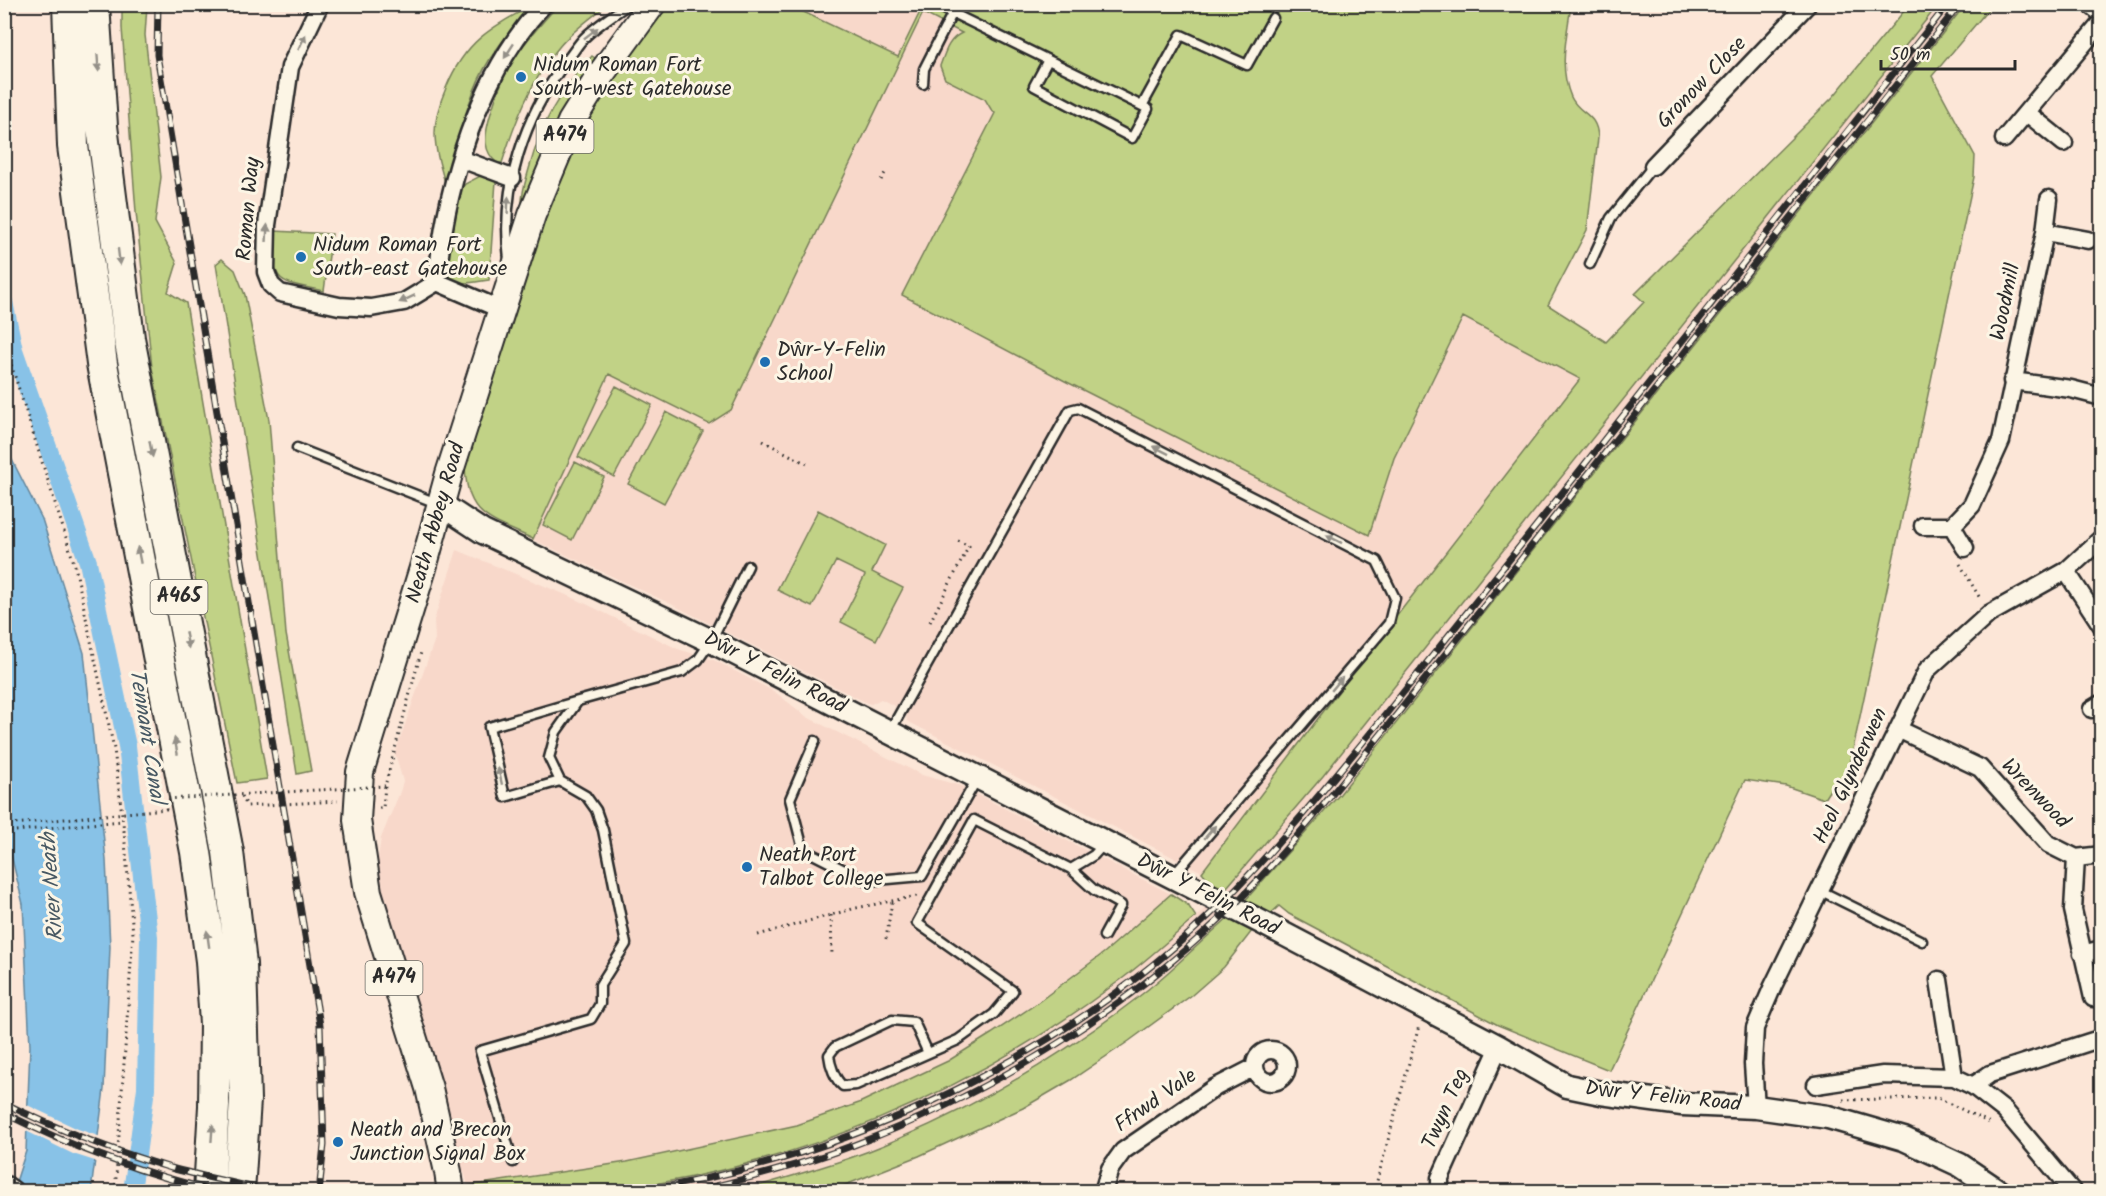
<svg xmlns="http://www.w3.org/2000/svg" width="2106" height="1196" viewBox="0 0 2106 1196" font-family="Kalam,sans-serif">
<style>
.built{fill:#f8d8ca}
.green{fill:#c1d286;stroke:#767e58;stroke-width:1.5}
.water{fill:#88c2e7;stroke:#63869c;stroke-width:1.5}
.pier{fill:#fce6d7}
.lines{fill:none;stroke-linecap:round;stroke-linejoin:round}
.canal{stroke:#88c2e7;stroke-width:18}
.lane-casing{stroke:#2b2b2b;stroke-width:13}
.street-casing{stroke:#2b2b2b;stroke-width:21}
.secondary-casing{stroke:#2b2b2b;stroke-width:27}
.primary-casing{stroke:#2b2b2b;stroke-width:30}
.highway-casing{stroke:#2b2b2b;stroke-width:34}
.path{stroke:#2b2b2b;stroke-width:3;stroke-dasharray:1.5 4.5;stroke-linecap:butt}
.lane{stroke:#fcf5e5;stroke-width:8}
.street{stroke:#fcf5e5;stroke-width:16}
.secondary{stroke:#fcf5e5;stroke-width:22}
.primary{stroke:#fcf5e5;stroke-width:26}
.highway{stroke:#fcf5e5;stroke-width:30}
.rail-casing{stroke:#2b2b2b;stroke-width:7}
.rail{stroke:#fcf5e5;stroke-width:4.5;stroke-dasharray:14;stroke-linecap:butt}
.path-bridge{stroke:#2b2b2b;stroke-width:3;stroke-dasharray:1.5 4.5;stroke-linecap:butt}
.oneway{fill:#949088}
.poi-dot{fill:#1f6fb2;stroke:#fcf5e5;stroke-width:2}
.labels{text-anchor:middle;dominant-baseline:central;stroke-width:6;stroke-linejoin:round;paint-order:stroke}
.shield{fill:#fcf5e5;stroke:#6a6863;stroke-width:1.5}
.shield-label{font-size:20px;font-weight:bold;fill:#2b2b2b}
.poi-label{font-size:21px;fill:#2b2b2b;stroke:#fcf5e5;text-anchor:start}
.street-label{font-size:21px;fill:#2b2b2b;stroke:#fcf5e5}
.water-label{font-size:22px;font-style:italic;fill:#475863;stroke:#fcf5e5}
</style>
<rect width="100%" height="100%" fill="#fce6d7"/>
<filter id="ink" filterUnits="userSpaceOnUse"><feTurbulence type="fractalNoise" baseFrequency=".0167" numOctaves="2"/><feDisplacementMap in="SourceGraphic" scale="12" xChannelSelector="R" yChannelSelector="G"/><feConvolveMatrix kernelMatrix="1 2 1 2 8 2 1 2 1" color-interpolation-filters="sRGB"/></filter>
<g filter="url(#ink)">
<path class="built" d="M 671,5 L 905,5 L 962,33 L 945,79 L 985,99 L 992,111 L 995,113 L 903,295 L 1369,535 L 1394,458 L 1464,317 L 1580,379 L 1348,679 L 1202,872 L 907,721 L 906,712 L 881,699 L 871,704 L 867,703 L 669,603 L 483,516 L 474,506 L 468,495 L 465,482 L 465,462 L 544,221 Z
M 1938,5 L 1965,5 L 1340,794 L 1241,905 L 1176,965 L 1137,998 L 1060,1052 L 973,1103 L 897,1140 L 806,1172 L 738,1191 L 605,1192 L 703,1174 L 799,1149 L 889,1116 L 1048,1030 L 1123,978 L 1196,917 L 1226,889 L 1323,776 Z
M 457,550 L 576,599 L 678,649 L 714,660 L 775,692 L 807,717 L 922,775 L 961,786 L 1171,894 L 1105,952 L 1033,1006 L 991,1034 L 948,1061 L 859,1103 L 797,1125 L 627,1162 L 468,1186 L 464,1171 L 459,1172 L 375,878 L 381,838 L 400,792 L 403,781 L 395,753 L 435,639 L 434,620 Z"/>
<path class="green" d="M 559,4 L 607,5 C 591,18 572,31 559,47 C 531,80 515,122 502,163 L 497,163 C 491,158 487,152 486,143 C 484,125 502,79 511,63 C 524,42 542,23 559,4 Z
M 122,5 L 147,5 L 145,35 L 161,177 L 155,222 L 177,263 L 168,292 L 186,303 L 267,779 L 237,783 L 152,368 L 136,212 L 122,28 Z
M 533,5 C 518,22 502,40 490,59 C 466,97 458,144 446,186 C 441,169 435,151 435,133 C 435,118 440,102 446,88 C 465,41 490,28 533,5 Z
M 671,5 L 789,5 L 898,57 L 920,12 L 905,5 L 1571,5 C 1567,36 1558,67 1571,97 C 1579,115 1597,112 1598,138 L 1587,230 L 1548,305 L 1606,342 L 1644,302 L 1635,294 L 1833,97 L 1909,5 L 1938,5 L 1323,776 L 1221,894 L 1202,872 L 1348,679 L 1580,379 L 1463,317 L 1394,458 L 1369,535 L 1065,381 L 902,295 L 995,113 L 992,111 L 985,99 L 945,79 L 940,66 C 945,53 948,39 962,33 L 923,13 L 731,410 L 709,424 L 609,374 L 533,539 C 490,519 465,517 465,462 L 544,221 L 572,146 L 604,87 L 656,19 Z
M 1965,5 L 1992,5 L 1932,76 L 1975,156 L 1974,177 L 1844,792 L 1831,788 L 1824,799 L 1786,786 L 1745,780 L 1609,1070 L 1498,1025 L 1289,914 L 1279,906 L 1264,920 L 1241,905 L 1340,794 Z
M 592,56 L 595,58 L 562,116 L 522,210 C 521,195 525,183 529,169 C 542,121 559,92 592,56 Z
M 484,174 L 496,181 L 489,280 C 467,283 451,290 444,264 L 460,191 L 465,184 Z
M 274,231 L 332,234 L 324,291 C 275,281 272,284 274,231 Z
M 222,259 L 235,270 L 245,295 L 269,420 L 286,634 L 311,771 L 297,774 L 216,264 Z
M 616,386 L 652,405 L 614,477 L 578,457 Z
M 666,412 L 703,431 L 664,503 L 628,484 Z
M 575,462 L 604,477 L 572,540 L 543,525 Z
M 818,510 L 885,545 L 872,572 L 903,588 L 876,640 L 841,622 L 865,575 L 836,561 L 812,607 L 777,590 Z
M 1171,894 L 1188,905 L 1196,917 C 1172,937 1148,959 1123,978 C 973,1092 795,1168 608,1191 C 593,1193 578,1192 563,1192 C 531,1192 499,1192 467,1191 L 468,1186 L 627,1162 L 797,1125 L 859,1103 L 948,1061 L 991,1034 L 1033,1006 L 1105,952 Z
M 1229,917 L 1252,931 L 1224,967 L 1192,995 L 1129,1041 L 1071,1080 L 1023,1108 L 919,1156 L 830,1191 L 738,1192 C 791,1176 847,1162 898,1139 C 982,1103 1064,1054 1137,998 C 1169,974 1198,944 1229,917 Z"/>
<path class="water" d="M 4,444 L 42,519 L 84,653 L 106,860 L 110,947 L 104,1089 L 91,1191 L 13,1191 L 26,1151 L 30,1046 L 23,904 L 4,826 Z"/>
<path class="pier" d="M 25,1104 L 78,1129 L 101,1137 L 98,1162 L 73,1154 L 24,1130 Z"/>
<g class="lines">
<path class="canal" d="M 4,302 L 14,350 L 88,562 L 127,746 L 149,937 L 146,1088 L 132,1192"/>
<g class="lane-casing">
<path id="lane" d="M 934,4 L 1142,106 L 1181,35 L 1247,65 L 1273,18
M 2083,4 L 2102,19
M 1048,60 L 1034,86 L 1132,138 L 1148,109 L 1142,106
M 923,84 L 924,69 L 952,14
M 509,259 C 500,188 524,117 567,60 C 573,53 578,44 584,38 C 597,25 614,15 628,4
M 1590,264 L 1611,218 L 1653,166
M 297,448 L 439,504
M 890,731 L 1070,410 L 1078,408 L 1377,561 L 1395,598 L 1389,623 L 1173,876
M 815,741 L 790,799 L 803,849 L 866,881 L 922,876 L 977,779
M 560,781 L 505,797 L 489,727 L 578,701
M 1071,869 L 1094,890 L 1121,905 L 1104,936
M 1821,891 L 1922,941
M 928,1053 L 914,1022 L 892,1020 L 835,1047 L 829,1055 C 830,1065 835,1080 843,1086 L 856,1085 L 958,1040 L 994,1014 L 1013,991 L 917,923 L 974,820 L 1071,869 L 1094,855 L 1103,845
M 513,1162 L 480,1051 L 591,1019 L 600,1004 L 600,985 L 626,944 L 603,830 L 596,810 L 586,796 L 560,781 L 549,758 L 556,732 L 578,701 L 682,672 L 698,660 L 711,641 L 748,566"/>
</g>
<g class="street-casing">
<path id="street" d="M 320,4 L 290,67 L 267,225 L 266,272 L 271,285 L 280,293 L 339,306 L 371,308 L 404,302 L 437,282 C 445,187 478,74 544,4
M 2027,113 L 2064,143
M 2004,139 L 2102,22
M 461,159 L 512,178
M 1653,166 L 1808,4
M 2045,232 L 2088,240
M 437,282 L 502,310
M 2012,381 L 2071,389 L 2102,397
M 1923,526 L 1952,526 L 1972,505 L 2001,441 L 2045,232 L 2049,199
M 1952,526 L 1965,548
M 2066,571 L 2102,626
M 2092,709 L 2102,703
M 1898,729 L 1980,768 L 2048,844 L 2076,858 L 2102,855
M 2076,858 L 2073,910 L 2093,998
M 2082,954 L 2102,949
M 1939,980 L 1954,1077
M1255 1066a16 16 0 1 1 32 0a16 16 0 1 1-32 0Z
M 1816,1085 L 1883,1075 L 1954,1077 L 1973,1086 L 2005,1111 L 2073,1192
M 1973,1086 L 1990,1074 L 2102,1038
M 1756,1107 L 1753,1064 L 1755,1028 L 1773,986 L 1927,670 L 1989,614 L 2066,571 L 2102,538
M 1103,1192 L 1110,1169 L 1123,1151 L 1216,1087 L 1255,1067
M 1440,1192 L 1440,1178 L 1499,1047"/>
</g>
<g class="secondary-casing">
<path id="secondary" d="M 442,505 L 483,532 L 711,641 L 1261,922 L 1499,1047 L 1567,1086 L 1601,1093 L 1682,1104 L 1756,1107 L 1828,1117 L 1904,1139 L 1960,1165 L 2000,1192
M 4,1187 L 11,1192"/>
</g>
<g class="primary-casing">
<path id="primary" d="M 451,1192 L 448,1172 L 429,1088 L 368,892 L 357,820 L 360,772 L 423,568 L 449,474 L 532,215 L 571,122 L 601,74 L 652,4"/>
</g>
<g class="highway-casing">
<path id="highway" d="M 68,4 L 73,146 L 102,364 L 196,852 L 211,961 L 215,1024 L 214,1106 L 209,1192
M 94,4 L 102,126 L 129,338 L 228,852 L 241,964 L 245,1100 L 239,1192"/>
</g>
<path class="path" d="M 881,180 L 885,173
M 4,342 L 75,566 L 114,749 L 124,831 L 133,934 L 115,1192
M 763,441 L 807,464
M 1960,564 L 1981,600
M 930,622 L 969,546 L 954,539
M 379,808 L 383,808 L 385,786 L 421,652 L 420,649
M 4,832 L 122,821
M 831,915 L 832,956
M 758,935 L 856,908 L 917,896
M 886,939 L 892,902
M 1843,1100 L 1938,1098 L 1990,1123
M 1374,1192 L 1419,1026"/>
<use href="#lane" class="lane"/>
<use href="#street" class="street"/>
<use href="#secondary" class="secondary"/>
<use href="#primary" class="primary"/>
<use href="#highway" class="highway"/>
<g class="rail-casing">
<path id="rail" d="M 158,4 L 157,55 L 320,1025 L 324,1145 L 319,1192
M 4,1103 C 58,1130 114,1151 171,1168 C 204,1177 237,1183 270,1192
M 4,1113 C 72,1147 146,1175 220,1192
M 635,1192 C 854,1158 1075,1052 1231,894 C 1286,837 1336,775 1386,714 C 1437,650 1489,585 1540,521 C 1676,349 1811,176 1948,4
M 691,1192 C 746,1179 802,1165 854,1145 C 992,1093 1132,1007 1237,902 C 1289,849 1335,791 1382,733 C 1436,665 1491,598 1544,530 C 1683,355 1820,179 1960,4"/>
</g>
<use href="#rail" class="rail"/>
<path class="path-bridge" d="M 242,796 L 247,806 L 338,801
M 4,825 L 166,809 L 167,799 L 385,786"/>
</g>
<defs><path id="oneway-solid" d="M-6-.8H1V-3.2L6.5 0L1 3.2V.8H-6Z" transform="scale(1.5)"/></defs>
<g class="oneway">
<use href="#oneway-solid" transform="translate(591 33) rotate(-38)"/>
<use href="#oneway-solid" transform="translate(302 42) rotate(-65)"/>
<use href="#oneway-solid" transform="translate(509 51) rotate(123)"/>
<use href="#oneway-solid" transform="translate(98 63) rotate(86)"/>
<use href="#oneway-solid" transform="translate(508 205) rotate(-87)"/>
<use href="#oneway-solid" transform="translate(267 233) rotate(-87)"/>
<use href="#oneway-solid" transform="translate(119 257) rotate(83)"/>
<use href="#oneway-solid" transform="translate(407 299) rotate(155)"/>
<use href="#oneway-solid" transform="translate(151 449) rotate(79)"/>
<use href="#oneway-solid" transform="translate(1161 450) rotate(-153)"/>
<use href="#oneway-solid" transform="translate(1334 539) rotate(-153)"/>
<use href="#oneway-solid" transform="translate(139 555) rotate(-101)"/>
<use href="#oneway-solid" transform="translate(187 640) rotate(79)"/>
<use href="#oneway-solid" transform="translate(1337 684) rotate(-50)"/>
<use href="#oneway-solid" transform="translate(176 746) rotate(-101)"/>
<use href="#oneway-solid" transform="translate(500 776) rotate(-103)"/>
<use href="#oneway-solid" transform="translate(1210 832) rotate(-50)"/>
<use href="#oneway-solid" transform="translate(208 939) rotate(-98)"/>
<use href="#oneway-solid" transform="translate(212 1133) rotate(-86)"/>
</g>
</g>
<g class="poi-dot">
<circle cx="521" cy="77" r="6"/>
<circle cx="301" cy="257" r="6"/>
<circle cx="765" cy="362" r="6"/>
<circle cx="747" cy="867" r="6"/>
<circle cx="338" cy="1142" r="6"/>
</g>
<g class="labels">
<g class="shield">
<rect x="536.5" y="119" width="57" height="34" rx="4.5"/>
<rect x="150.5" y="580" width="57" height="34" rx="4.5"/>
<rect x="365.5" y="961" width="57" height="34" rx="4.5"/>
</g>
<g class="shield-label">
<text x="565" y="136">A474</text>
<text x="179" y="597">A465</text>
<text x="394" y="978">A474</text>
</g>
<g class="poi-label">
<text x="533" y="65">Nidum Roman Fort<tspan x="533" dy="24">South-west Gatehouse</tspan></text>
<text x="313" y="245">Nidum Roman Fort<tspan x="313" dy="24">South-east Gatehouse</tspan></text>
<text x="777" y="350">Dŵr-Y-Felin<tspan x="777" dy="24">School</tspan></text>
<text x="759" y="855">Neath Port<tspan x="759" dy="24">Talbot College</tspan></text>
<text x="350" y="1130">Neath and Brecon<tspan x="350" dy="24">Junction Signal Box</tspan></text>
</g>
<g class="street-label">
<text transform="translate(1702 83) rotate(-46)">Gronow Close</text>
<text transform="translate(249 209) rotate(-85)">Roman Way</text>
<text transform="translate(2006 302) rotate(-78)">Woodmill</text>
<text transform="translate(436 523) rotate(-74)">Neath Abbey Road</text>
<text transform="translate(775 673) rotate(27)">Dŵr Y Felin Road</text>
<text transform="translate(1851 776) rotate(-65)">Heol Glynderwen</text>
<text transform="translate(2035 794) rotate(46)">Wrenwood</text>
<text transform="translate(1208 895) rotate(27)">Dŵr Y Felin Road</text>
<text transform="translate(1663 1097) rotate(6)">Dŵr Y Felin Road</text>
<text transform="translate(1156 1101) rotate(-35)">Ffrwd Vale</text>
<text transform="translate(1446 1109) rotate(-66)">Twyn Teg</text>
</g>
<g class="water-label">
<text transform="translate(146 736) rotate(81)">Tennant Canal</text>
<text transform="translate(53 887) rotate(-94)">River Neath</text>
</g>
</g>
<rect width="2106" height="1196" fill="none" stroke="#fcf5e5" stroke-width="24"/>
<rect x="12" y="12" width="2082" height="1172" fill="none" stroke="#2b2b2b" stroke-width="2" filter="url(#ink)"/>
<path d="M1881 60v9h134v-9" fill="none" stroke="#2b2b2b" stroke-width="3"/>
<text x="1890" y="60" font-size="18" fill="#2b2b2b" stroke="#fcf5e5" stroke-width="4.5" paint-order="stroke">50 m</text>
</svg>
